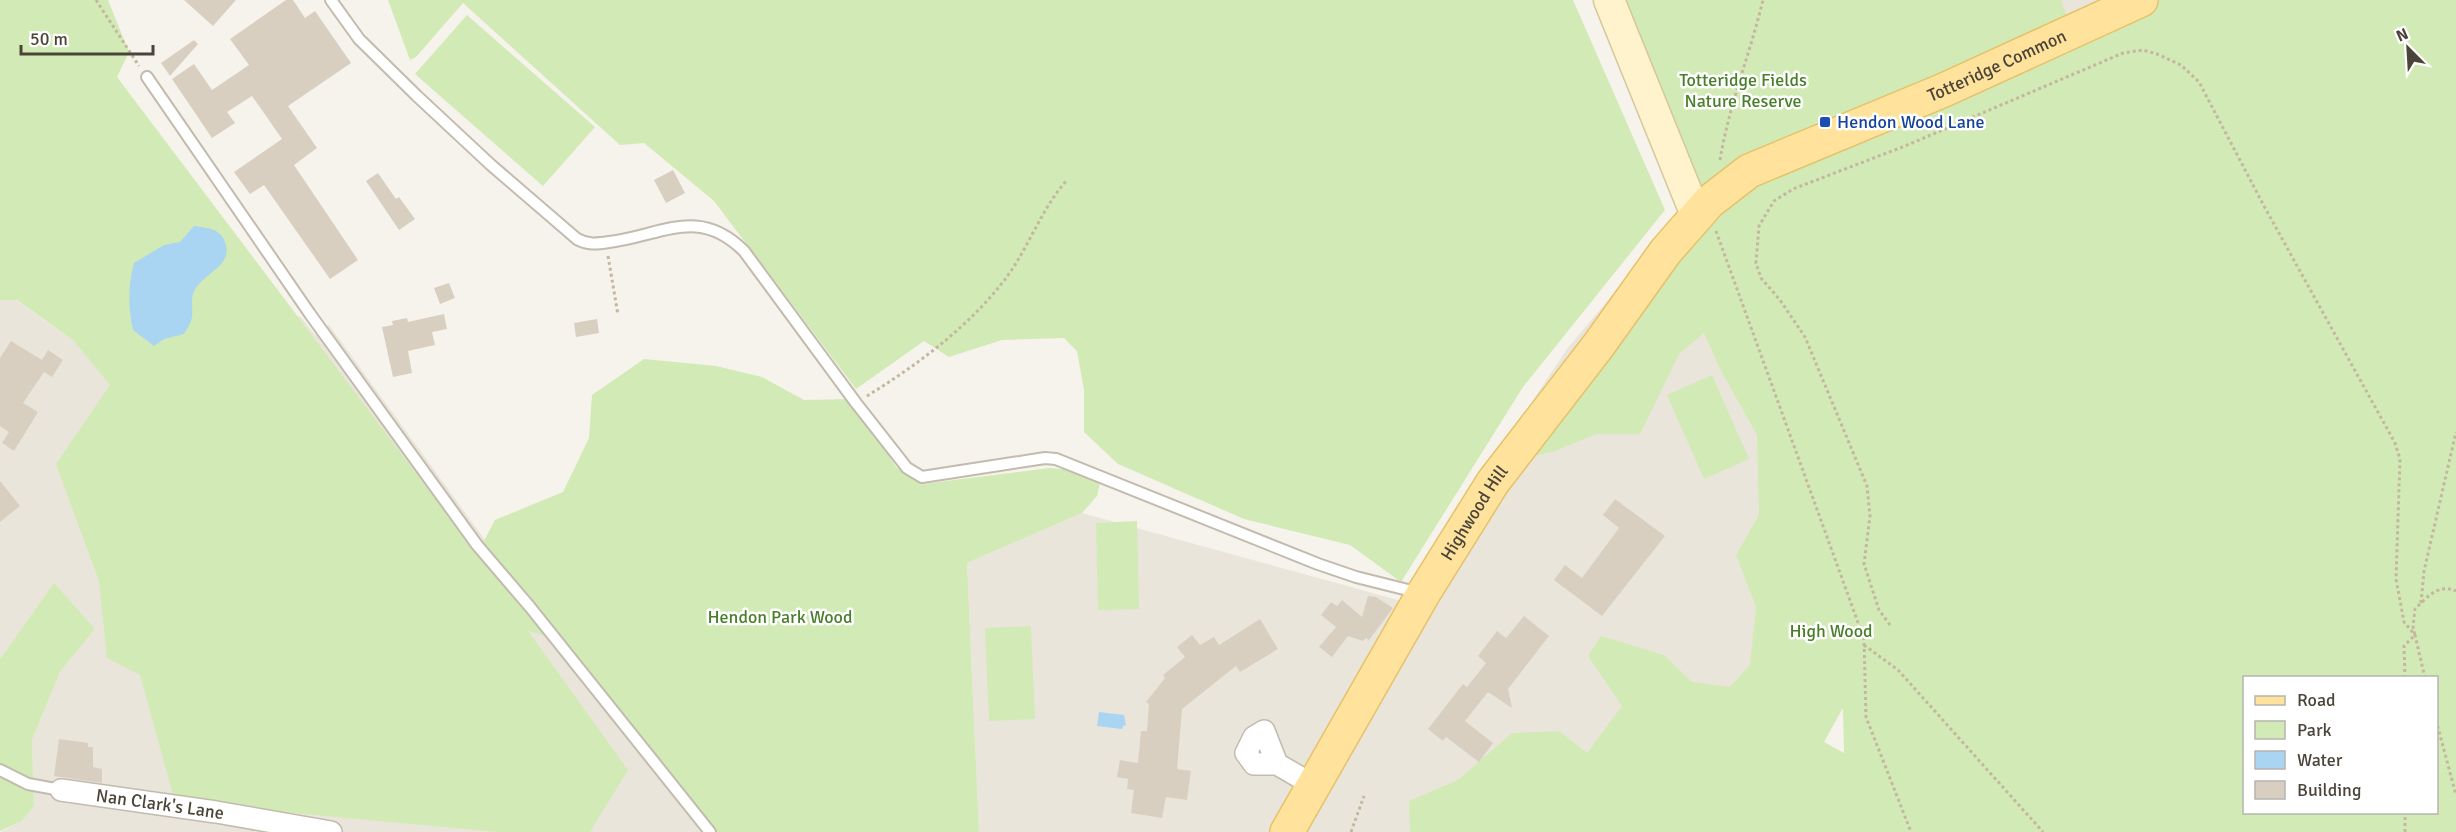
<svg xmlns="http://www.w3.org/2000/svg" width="2456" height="832" viewBox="0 0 2456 832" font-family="Signika,sans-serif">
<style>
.residential{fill:#eae5da}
.green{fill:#d2eab5;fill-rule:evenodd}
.water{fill:#a9d4f2}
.building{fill:#d8cfc1}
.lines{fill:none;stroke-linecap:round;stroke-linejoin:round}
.lane-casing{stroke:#c2bbae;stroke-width:14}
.street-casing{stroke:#c2bbae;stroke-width:24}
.secondary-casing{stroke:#d6c79b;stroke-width:33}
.primary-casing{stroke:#e6c16a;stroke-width:36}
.path{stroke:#c4b79f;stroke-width:3;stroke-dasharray:3 3;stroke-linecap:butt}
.lane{stroke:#fff;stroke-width:10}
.street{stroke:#fff;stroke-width:21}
.secondary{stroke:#fff3cd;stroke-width:30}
.primary{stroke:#ffe39c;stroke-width:33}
.transit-dot{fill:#1a4fb4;stroke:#fff;stroke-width:2}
.labels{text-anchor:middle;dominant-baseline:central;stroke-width:5;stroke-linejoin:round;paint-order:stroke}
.street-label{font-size:18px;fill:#4b4439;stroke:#fff}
.park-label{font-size:18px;fill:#4a7f2a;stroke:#fff}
.transit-label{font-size:18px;fill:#164399;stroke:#fff;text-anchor:start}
</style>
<rect width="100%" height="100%" fill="#f6f3ec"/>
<path class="residential" d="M 2045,0 L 2143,0 L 2059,36 Z
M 1691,201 L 1843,708 L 1773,832 L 979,832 L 967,563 L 1082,513 L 1409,603 L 1465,502 L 1567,349 Z
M 0,300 L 16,300 L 73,340 L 111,385 L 209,382 L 300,316 L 315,335 L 329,325 L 485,540 L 530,607 L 710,832 L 0,832 L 22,821 L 34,806 L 32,740 L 60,672 L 95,629 L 54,584 L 0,659 Z"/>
<path class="green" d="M 0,0 L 108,0 L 129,52 L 117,77 L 477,554 L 495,520 L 563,492 L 589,438 L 592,395 L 644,359 L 716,366 L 762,377 L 804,400 L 853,399 L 896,467 L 923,484 L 1050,468 L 1077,470 L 1101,479 L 1097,496 L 1082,513 L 967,563 L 979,832 L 710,832 L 555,639 L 528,631 L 628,770 L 590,832 L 497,832 L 175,802 L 140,675 L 107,658 L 99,581 L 56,464 L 110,385 L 73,340 L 17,300 L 0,300 Z
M 388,0 L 1573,0 L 1665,210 L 1523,387 L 1401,582 L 1350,545 L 1244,519 L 1118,464 L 1084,432 L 1084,390 L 1077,351 L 1064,338 L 1002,340 L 949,357 L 924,341 L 856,389 L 714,201 L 644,143 L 620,145 L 463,3 L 416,57 L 410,60 Z
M 1609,0 L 2061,0 L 2069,23 L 2141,0 L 2456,0 L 2456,832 L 1410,832 L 1409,801 L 1458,780 L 1512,733 L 1559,731 L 1587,753 L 1622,706 L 1588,656 L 1601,636 L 1664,655 L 1692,682 L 1730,687 L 1750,665 L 1756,607 L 1736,555 L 1759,515 L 1757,435 L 1720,369 L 1704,333 L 1679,354 L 1640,434 L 1596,434 L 1555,451 L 1529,457 L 1693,229 ZM 2244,678 L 2436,678 L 2436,812 L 2244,812 ZM 1842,709 L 1843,709 L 1844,753 L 1824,742 Z
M 467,15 L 595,127 L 543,186 L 415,74 Z
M 1712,375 L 1749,459 L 1704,479 L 1667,395 Z
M 1137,521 L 1139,609 L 1098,610 L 1096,523 Z
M 54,583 L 95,629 L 60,672 L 32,740 L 34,806 L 22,821 L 0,831 L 0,659 Z
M 1031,626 L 1035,719 L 989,721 L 985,628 Z"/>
<path class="water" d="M 194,226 C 207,228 220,228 225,242 C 234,268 201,272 193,294 C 191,301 193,310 192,317 C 191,323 187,329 184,334 L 164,339 L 154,346 L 133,330 C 128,307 128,286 134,263 L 164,245 L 180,242 Z
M 1099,712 L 1124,715 L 1126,725 L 1123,726 L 1122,729 L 1097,726 Z"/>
<path class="building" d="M 184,0 L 236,0 L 213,26 Z
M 286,0 L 293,0 L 305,18 L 315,11 L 351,63 L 288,106 L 317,148 L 294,165 L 358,260 L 330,279 L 264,185 L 250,194 L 234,172 L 282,139 L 252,96 L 227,112 L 235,123 L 212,138 L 172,79 L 194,64 L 212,90 L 249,65 L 230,39 Z
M 194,40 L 198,44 L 170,76 L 161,63 Z
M 673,170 L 685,193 L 666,203 L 654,180 Z
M 378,173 L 396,199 L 399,197 L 415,219 L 399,230 L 366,181 Z
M 449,283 L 455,298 L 440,304 L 434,288 Z
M 444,314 L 447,329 L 432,332 L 435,345 L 408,351 L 412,373 L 393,377 L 382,327 L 393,325 L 392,321 L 407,318 L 408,322 Z
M 597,319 L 599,333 L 576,337 L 574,323 Z
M 11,341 L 42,360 L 48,350 L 63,360 L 52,377 L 44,372 L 23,403 L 38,412 L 14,451 L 2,443 L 9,432 L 0,426 L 0,358 Z
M 0,481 L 20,506 L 0,522 Z
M 1615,499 L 1665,536 L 1602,616 L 1554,580 L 1565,565 L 1582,578 L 1619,528 L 1603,515 Z
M 1368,596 L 1376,597 L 1393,608 L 1369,640 L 1366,638 L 1363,641 L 1348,636 L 1332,657 L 1319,647 L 1336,627 L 1321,615 L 1331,602 L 1337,606 L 1342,600 L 1362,617 Z
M 1524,616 L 1549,636 L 1508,689 L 1512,708 L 1488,692 L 1465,721 L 1493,743 L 1479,762 L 1446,737 L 1443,741 L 1428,729 L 1463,684 L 1467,687 L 1486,663 L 1478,656 L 1497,631 L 1506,638 Z
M 1260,619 L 1278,649 L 1240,672 L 1236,666 L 1182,709 L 1177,769 L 1191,771 L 1187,800 L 1166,797 L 1162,818 L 1131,813 L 1134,790 L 1127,789 L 1128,779 L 1117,777 L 1120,760 L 1138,763 L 1141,731 L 1147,731 L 1149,704 L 1146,702 L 1165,678 L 1163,675 L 1185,657 L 1177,647 L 1192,635 L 1200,645 L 1214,637 L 1219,645 Z
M 59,739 L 88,743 L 88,747 L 93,747 L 93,767 L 102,769 L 102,783 L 54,776 Z"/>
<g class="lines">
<g class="lane-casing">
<path id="lane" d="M 331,0 L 359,39 L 417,96 L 491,165 L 577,239 C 588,245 596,244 609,242 C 661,236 698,205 744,251 L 856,403 L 907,468 L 922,477 L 1045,458 L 1056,459 L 1318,564 L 1356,577 L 1420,593
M 147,77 L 310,314 L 477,545 L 530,607 L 710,832
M 0,770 L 28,784 L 61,790"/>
</g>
<g class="street-casing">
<g id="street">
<path d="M 1277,764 L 1254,764 L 1246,753 L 1254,737 L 1264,731 L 1277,764 L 1315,786"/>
<path id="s1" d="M 61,790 L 216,812 L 331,832"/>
</g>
</g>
<g class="secondary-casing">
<path id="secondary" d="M 1609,0 L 1696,215"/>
</g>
<g class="primary-casing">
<g id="primary">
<path id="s2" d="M 1287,832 L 1423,594 L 1493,482 L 1598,346 L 1666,251 L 1709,202 L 1749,171 L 1944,90 L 2141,0"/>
</g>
</g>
<path class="path" d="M 96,0 L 139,66
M 1720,160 C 1729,105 1750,54 1763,0
M 1716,231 L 1864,639 L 1866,717 L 1911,832
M 608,256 L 618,315
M 867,396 C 917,365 966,329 1003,282 C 1028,250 1040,211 1066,181
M 2421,603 L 2424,571 L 2456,432
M 1890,625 L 1879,610 L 1864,564 L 1870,516 L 1867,486 L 1805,337 L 1780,300 L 1761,278 L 1756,263 L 1759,226 L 1774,201 L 1793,189 L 1905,146 L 2123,53 L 2143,50 L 2157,54 L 2181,65 L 2199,82 L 2264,206 L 2395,443 L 2400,459 L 2396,579 L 2404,622 L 2415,635 L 2425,678
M 1864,645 L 1898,670 L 2043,832
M 2405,678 L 2404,646 L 2415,635 L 2413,626 L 2415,609 C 2427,597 2439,583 2456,591
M 2436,720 L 2456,795
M 1351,832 L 1364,796
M 2405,832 L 2405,812"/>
<use href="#lane" class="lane"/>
<use href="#street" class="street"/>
<use href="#secondary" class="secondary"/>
<use href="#primary" class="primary"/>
</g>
<rect class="transit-dot" x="1819" y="116" width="12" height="12" rx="3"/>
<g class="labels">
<g class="street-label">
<text stroke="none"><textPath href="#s2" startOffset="1080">Totteridge Common</textPath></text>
<text stroke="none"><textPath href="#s2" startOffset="370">Highwood Hill</textPath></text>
<text stroke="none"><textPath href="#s1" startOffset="100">Nan Clark's Lane</textPath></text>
</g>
<g class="park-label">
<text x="1743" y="80">Totteridge Fields<tspan x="1743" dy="21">Nature Reserve</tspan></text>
<text x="780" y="617">Hendon Park Wood</text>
<text x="1831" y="631">High Wood</text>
</g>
<g class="transit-label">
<text x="1837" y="122">Hendon Wood Lane</text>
</g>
</g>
<rect x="2243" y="676" width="195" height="138" fill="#ffffff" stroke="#b7b4b0" stroke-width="1.5"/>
<rect x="2255" y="696" width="30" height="9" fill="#ffe39c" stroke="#b7b4b0" stroke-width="1.5"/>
<text x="2297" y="706" font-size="18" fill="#4b4439">Road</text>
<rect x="2255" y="721" width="30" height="18" fill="#d2eab5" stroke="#b7b4b0" stroke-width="1.5"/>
<text x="2297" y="736" font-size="18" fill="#4b4439">Park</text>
<rect x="2255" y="751" width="30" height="18" fill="#a9d4f2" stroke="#b7b4b0" stroke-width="1.5"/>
<text x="2297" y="766" font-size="18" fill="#4b4439">Water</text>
<rect x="2255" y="781" width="30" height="18" fill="#d8cfc1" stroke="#b7b4b0" stroke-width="1.5"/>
<text x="2297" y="796" font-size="18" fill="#4b4439">Building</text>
<g transform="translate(2408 48) rotate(336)" stroke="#ffffff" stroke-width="4.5" paint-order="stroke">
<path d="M0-4.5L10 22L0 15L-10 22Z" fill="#4b4439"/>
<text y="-9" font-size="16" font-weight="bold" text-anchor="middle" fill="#4b4439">N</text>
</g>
<path d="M21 45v9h132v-9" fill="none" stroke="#4b4439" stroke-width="3"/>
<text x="30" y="45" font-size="18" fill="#4b4439" stroke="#ffffff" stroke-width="4.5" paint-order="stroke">50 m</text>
</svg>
